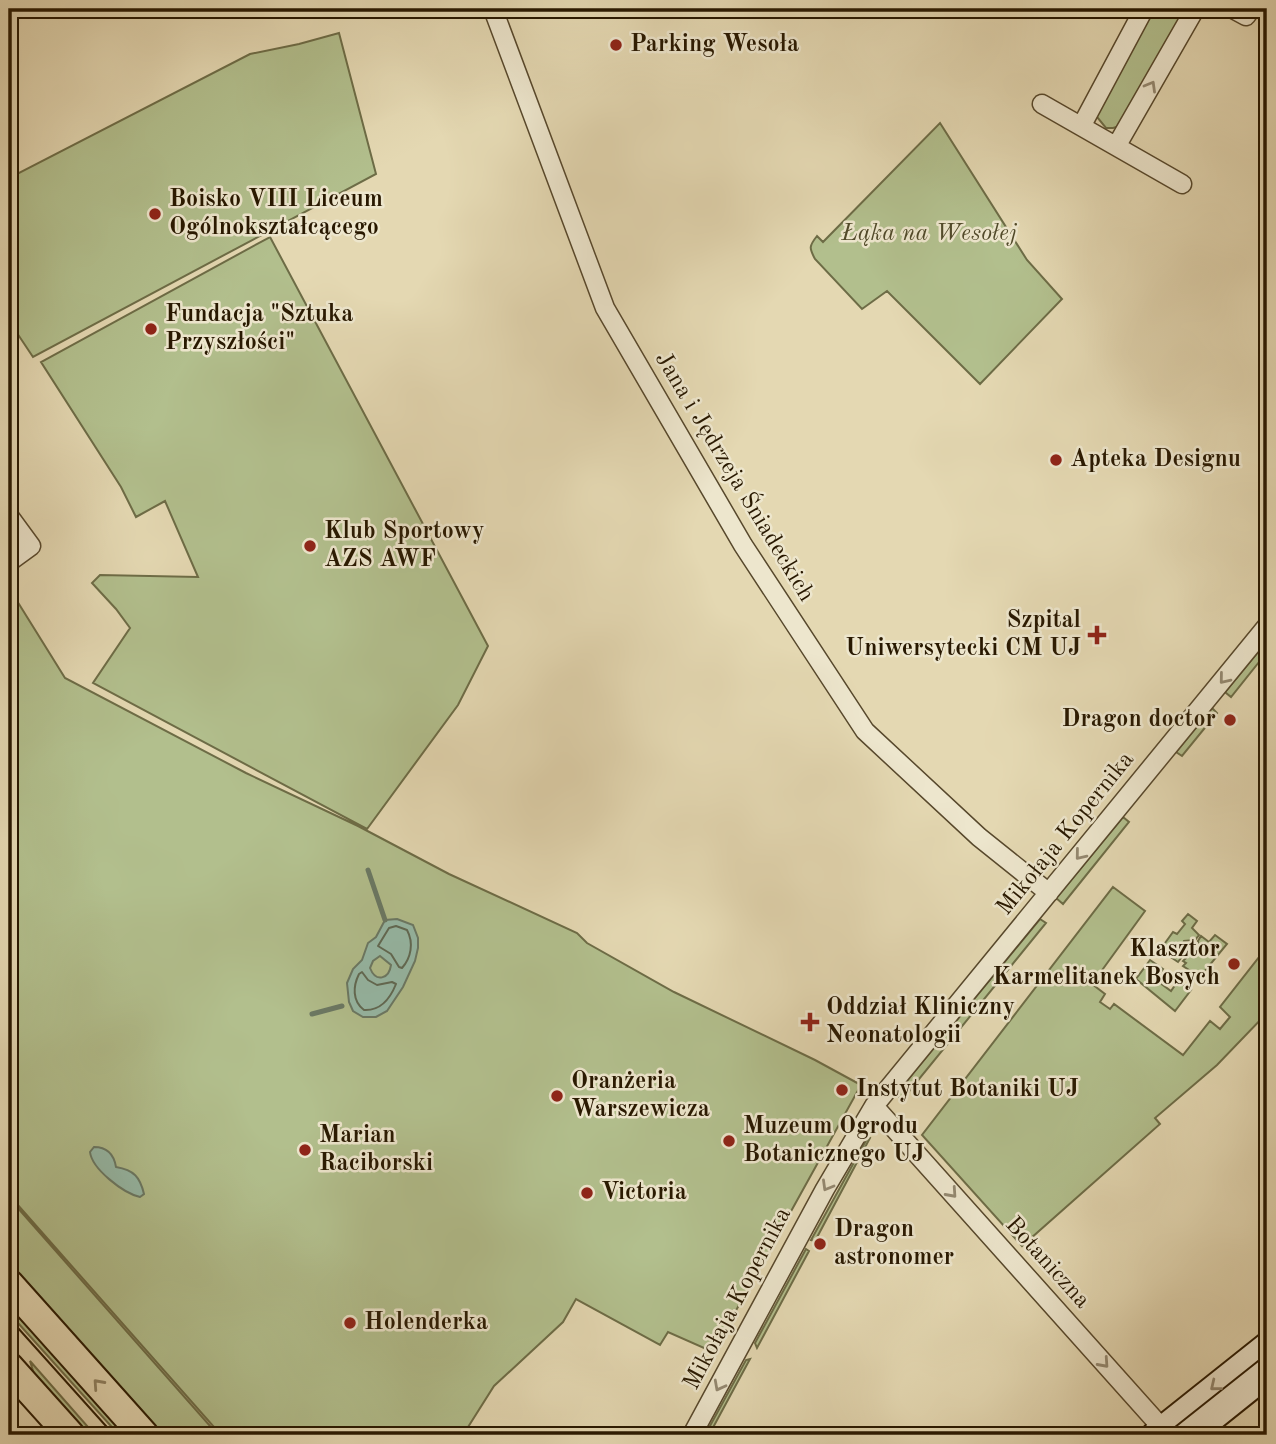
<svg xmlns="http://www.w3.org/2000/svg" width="1276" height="1444" viewBox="0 0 1276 1444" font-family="'Old Standard TT',serif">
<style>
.green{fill:#b2bf8d;stroke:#6d6c46;stroke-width:2}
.water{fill:#96baa8;stroke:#6a7965;stroke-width:2;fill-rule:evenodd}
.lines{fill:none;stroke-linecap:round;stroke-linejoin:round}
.shore{stroke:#5f6954;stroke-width:2}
.stream{stroke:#6a7965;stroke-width:5}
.street-casing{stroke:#57482c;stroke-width:21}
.secondary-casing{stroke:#281800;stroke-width:28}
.primary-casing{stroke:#281800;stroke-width:32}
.street{stroke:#ede6cd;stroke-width:18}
.secondary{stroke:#ede6cd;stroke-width:24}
.primary{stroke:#e4d8b2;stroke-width:28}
.tram{stroke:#281800;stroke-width:2}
.oneway{stroke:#948971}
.oneway2{stroke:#8f8262}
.poi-dot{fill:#8f2418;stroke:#ede6cd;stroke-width:2.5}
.labels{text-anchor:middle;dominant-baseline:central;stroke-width:5;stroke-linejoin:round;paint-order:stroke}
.poi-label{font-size:24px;font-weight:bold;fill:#281800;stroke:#ede6cd;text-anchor:start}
.park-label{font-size:24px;font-style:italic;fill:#514a2a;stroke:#ede6cd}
.street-label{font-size:24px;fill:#281800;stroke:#ede6cd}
</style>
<rect width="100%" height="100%" fill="#e4d8b2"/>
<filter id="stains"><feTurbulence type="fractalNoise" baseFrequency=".00286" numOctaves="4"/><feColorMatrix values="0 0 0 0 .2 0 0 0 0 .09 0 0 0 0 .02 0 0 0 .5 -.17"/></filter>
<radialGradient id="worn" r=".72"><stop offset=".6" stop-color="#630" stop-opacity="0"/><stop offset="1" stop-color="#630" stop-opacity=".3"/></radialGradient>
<path class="green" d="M 1154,9 L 1187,9 L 1120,126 L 1113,128 L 1106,128 L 1097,117 L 1099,106 Z
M 339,33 L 376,174 L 33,357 L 9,321 L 9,258 L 11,255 L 9,250 L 9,178 L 250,54 L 299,44 Z
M 940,123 L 1027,260 L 1062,299 L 980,384 L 887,291 L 862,309 L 815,259 C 809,248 809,246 817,236 L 823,242 Z
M 270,237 L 488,646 L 458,705 L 367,829 L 93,683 L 130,628 L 116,609 L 92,583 L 100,575 L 198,577 L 165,501 L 136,517 L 121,487 L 41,362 Z
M 9,588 L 65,678 L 246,773 L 358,826 L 449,874 L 577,933 L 587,943 L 674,992 L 815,1060 L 861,1085 L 713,1352 L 668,1332 L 660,1345 L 576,1299 L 563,1322 L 494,1386 L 463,1435 L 221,1435 L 9,1195 Z
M 1267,641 L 1267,652 L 1231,697 L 1225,692 Z
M 1212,708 L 1217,713 L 1182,756 L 1176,752 Z
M 1123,817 L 1129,822 L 1063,904 L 1056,898 Z
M 1113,887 L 1145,911 L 1092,984 L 1105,994 L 1100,1002 L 1110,1009 L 1114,1004 L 1183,1055 L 1210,1021 L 1220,1029 L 1230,1017 L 1220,1007 L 1267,947 L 1267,1013 L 1217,1065 L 1155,1118 L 1160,1124 L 1022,1246 L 922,1135 Z
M 1188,914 L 1197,921 L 1192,928 L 1199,935 L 1195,940 L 1184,941 L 1182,947 L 1184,954 L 1178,962 L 1160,950 L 1173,932 L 1177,934 L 1185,924 L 1182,921 Z
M 1040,919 L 1046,923 L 902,1100 L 896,1094 Z
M 1215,935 L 1227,944 L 1200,977 L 1183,966 L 1186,963 L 1183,961 L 1188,956 L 1197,954 L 1199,950 L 1198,941 L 1201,936 L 1209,942 Z
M 1150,960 L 1163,969 L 1156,980 L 1171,991 L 1178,981 L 1191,990 L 1175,1011 L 1136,979 Z
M 868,1137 L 870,1138 L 815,1241 L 811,1240 Z
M 9,1198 L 218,1435 L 162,1435 L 9,1265 Z
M 806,1249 L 809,1251 L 757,1348 L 755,1343 Z
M 9,1305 L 126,1435 L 119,1435 L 9,1313 Z
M 750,1359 L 709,1435 L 705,1435 L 746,1360 Z
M 30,1361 L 95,1435 L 89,1435 L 34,1374 Z"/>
<path class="water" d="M 397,919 L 413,925 L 418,938 L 418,948 L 415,961 L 403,987 L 387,1011 L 376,1017 L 363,1017 L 353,1011 L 349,1002 L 347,983 L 353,969 L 362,960 L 368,943 L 376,937 L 385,920 ZM 380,956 L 391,965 C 389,979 376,983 370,968 L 373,961 Z
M 94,1147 C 107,1147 114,1155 116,1167 C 134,1170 140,1177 144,1194 L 140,1197 C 123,1193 92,1169 90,1152 Z"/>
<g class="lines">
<path class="shore" d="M 396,926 L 407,930 C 414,943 411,958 402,968 L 399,967 L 391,954 L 378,946 L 389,928 Z
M 362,972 L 368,980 L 377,985 L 392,982 L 396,984 C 390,999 381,1011 364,1010 C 352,1001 353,986 359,974 Z"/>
<path class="stream" d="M 368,870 L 385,920
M 312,1014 L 342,1006"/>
<g class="street-casing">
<path id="street" d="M 493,9 L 605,308 L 743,545 L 865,731 L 979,837 L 1049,893
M 1233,9 L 1246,16 L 1251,9
M 1042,104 L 1182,184
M 1082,125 L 1144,9
M 1117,145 L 1195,9
M 9,516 L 31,546 L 9,562
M 874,1106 L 1162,1428 L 1174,1430
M 692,1435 L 825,1189 L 874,1106 L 1267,626"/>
</g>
<g class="secondary-casing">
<path id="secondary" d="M 1154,1435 L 1267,1345
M 1192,1435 L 1267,1375"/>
</g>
<g class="primary-casing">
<path id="primary" d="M 9,1284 L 144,1435
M 9,1367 L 70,1435"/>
</g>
<use href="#street" class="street"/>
<use href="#secondary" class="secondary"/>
<use href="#primary" class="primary"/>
<path class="tram" d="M 9,1318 L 114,1435
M 1165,1435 L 1267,1354"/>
</g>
<defs><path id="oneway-chevron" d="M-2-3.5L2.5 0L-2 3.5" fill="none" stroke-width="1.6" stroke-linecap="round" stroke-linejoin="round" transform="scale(1.75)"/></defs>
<g class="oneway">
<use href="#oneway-chevron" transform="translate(1151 86) rotate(-60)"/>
<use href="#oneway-chevron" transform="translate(1224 679) rotate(129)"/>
<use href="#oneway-chevron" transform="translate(1080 855) rotate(129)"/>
<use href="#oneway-chevron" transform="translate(827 1186) rotate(120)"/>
<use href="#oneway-chevron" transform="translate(952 1193) rotate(48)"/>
<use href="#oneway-chevron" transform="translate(1104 1363) rotate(48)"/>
<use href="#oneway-chevron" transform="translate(719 1386) rotate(118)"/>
<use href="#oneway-chevron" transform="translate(1215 1386) rotate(141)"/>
</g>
<use class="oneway2" href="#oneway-chevron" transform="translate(98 1384) rotate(-132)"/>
<g class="poi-dot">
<circle cx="616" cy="45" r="7"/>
<circle cx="155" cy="214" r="7"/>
<circle cx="151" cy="329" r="7"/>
<circle cx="1056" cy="460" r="7"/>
<circle cx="310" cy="546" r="7"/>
<path d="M1093.5 624.5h7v7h7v7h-7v7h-7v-7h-7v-7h7z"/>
<circle cx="1230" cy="720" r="7"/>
<circle cx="1234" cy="964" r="7"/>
<path d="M806.5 1011.5h7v7h7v7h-7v7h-7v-7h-7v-7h7z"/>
<circle cx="842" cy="1090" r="7"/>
<circle cx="557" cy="1096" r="7"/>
<circle cx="729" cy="1141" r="7"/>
<circle cx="305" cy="1150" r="7"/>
<circle cx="587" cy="1193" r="7"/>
<circle cx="820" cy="1244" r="7"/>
<circle cx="350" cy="1323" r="7"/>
</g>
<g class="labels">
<g class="poi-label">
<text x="630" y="45">Parking Wesoła</text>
<text x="169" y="200">Boisko VIII Liceum<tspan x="169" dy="28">Ogólnokształcącego</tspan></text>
<text x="165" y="315">Fundacja "Sztuka<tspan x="165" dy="28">Przyszłości"</tspan></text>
<text x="1070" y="460">Apteka Designu</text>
<text x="324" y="532">Klub Sportowy<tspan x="324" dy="28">AZS AWF</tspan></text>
<text x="1081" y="621" text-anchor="end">Szpital<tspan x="1081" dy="28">Uniwersytecki CM UJ</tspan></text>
<text x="1216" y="720" text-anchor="end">Dragon doctor</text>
<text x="1220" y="950" text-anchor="end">Klasztor<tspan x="1220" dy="28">Karmelitanek Bosych</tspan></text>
<text x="826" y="1008">Oddział Kliniczny<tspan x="826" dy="28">Neonatologii</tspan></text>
<text x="571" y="1082">Oranżeria<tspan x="571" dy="28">Warszewicza</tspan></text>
<text x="856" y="1090">Instytut Botaniki UJ</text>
<text x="743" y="1127">Muzeum Ogrodu<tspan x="743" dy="28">Botanicznego UJ</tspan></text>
<text x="319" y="1136">Marian<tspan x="319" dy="28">Raciborski</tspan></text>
<text x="601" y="1193">Victoria</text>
<text x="834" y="1230">Dragon<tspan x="834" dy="28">astronomer</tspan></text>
<text x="364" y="1323">Holenderka</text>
</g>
<g class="park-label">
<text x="929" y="234">Łąka na Wesołej</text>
</g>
<g class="street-label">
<text transform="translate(734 477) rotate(59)">Jana i Jędrzeja Śniadeckich</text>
<text transform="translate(1066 834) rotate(-51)">Mikołaja Kopernika</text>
<text transform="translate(1047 1263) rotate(48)">Botaniczna</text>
<text transform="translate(738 1299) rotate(-62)">Mikołaja Kopernika</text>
</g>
</g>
<rect width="1276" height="1444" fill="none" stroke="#e4d8b2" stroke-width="35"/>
<rect x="10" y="10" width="1255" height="1423" fill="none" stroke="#281800" stroke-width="3.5"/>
<rect x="18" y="18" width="1241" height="1409" fill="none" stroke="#281800" stroke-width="2"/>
<rect width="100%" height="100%" filter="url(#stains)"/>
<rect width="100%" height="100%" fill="url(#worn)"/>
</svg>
